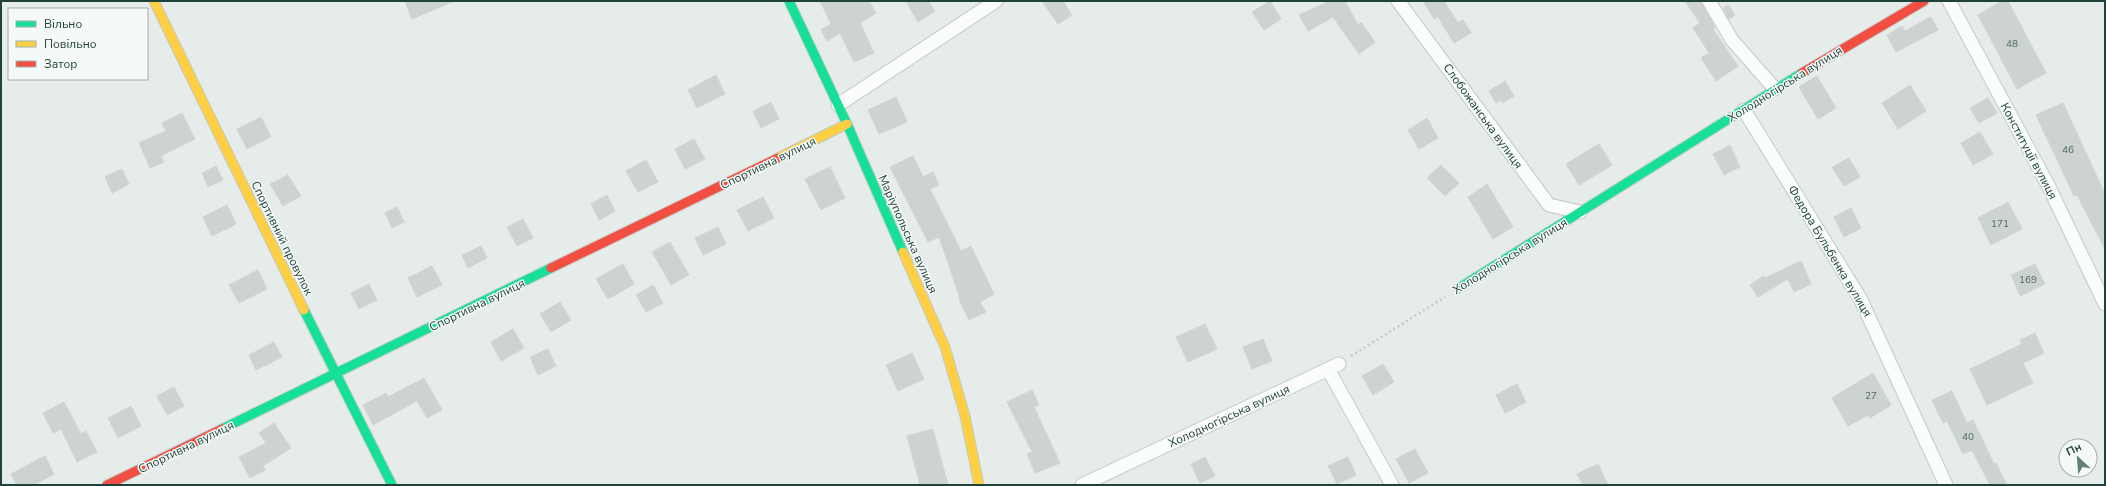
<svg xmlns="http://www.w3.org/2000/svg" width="2106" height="486" viewBox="0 0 2106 486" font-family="'Nunito Sans',sans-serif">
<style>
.building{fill:#ccd3d1;stroke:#ced5d2}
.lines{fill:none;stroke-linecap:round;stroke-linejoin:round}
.street-casing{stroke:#c3c9c7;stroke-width:15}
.fast-casing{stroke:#c1cac7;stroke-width:11}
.slow-casing{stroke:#c1cac7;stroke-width:11}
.jam-casing{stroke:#c1cac7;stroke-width:11}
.path{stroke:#c2cbc9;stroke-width:2.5;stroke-dasharray:2 3;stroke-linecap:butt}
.street{stroke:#fbfcfc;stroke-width:13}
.fast{stroke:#16e098;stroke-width:9}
.slow{stroke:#ffcf43;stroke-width:9}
.jam{stroke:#f24e42;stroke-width:9}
.labels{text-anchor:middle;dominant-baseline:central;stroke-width:3;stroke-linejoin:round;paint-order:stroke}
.number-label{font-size:10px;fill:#4d6761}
.street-label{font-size:12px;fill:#21423b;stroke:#f5faf8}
</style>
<rect width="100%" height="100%" fill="#e6ece9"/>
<path class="building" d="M 405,1 L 454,1 L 412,19 Z
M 820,1 L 869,1 L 876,13 L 860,23 L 874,53 L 854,62 L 840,33 L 827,41 L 821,30 L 831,24 Z
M 906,1 L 928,1 L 935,11 L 918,22 Z
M 1042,1 L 1063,1 L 1072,15 L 1058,24 Z
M 1270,1 L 1281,19 L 1264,30 L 1252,12 Z
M 1330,1 L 1345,1 L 1358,25 L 1361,22 L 1375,42 L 1359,54 L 1333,17 L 1308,31 L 1299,15 Z
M 1423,1 L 1444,1 L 1458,23 L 1463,20 L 1471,33 L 1454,43 L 1438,17 L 1434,19 Z
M 1685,1 L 1701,1 L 1715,28 L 1713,29 L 1738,66 L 1716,81 L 1701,58 L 1709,53 L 1693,28 L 1700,23 Z
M 2002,1 L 2008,1 L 2046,73 L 2017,89 L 1978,15 Z
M 1728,5 L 1735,15 L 1729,19 L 1723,8 Z
M 1931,17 L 1938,30 L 1896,52 L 1887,35 L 1902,26 L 1905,31 Z
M 716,75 L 725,94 L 697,108 L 688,90 Z
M 1817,76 L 1836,108 L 1818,119 L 1799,87 Z
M 1505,81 L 1514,96 L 1503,103 L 1501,100 L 1496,103 L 1489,91 Z
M 1910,85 L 1926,111 L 1898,129 L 1882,103 Z
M 896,97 L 907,122 L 879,134 L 868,110 Z
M 1988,98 L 1997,113 L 1979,123 L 1970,108 Z
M 771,102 L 779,119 L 761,128 L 753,111 Z
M 2063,103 L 2105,194 L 2105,249 L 2077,195 L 2074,196 L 2036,115 Z
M 182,113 L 195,139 L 161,156 L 164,162 L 150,168 L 139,143 L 166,131 L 162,123 Z
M 261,117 L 271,137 L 247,149 L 237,129 Z
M 1427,118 L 1438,138 L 1419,149 L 1408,130 Z
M 1980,132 L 1993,154 L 1973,165 L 1961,143 Z
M 694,139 L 705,159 L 685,169 L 675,149 Z
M 1599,144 L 1612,165 L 1579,185 L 1566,164 Z
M 1730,145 L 1740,167 L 1724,175 L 1713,154 Z
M 913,156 L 923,177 L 933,172 L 939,185 L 930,189 L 961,251 L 971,246 L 994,294 L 980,302 L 986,312 L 969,320 L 959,299 L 960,298 L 939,237 L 928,242 L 890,167 Z
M 1849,158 L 1860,177 L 1844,186 L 1832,167 Z
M 646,160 L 658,182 L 638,192 L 626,171 Z
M 1441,165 L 1459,183 L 1445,196 L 1427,178 Z
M 216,166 L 223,180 L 208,187 L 202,173 Z
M 830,167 L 845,198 L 821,210 L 805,179 Z
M 122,169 L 129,184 L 112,193 L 105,177 Z
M 288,175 L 301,196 L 283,206 L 270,184 Z
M 1487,184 L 1513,227 L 1493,239 L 1468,197 Z
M 607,195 L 615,211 L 599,220 L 591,204 Z
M 763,197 L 774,218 L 748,231 L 737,210 Z
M 2008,202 L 2022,229 L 1991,245 L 1978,218 Z
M 227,205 L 236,224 L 212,236 L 203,217 Z
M 397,207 L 404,222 L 392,228 L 385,213 Z
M 1851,208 L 1861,228 L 1844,237 L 1834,217 Z
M 523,219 L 533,238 L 517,246 L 507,227 Z
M 718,227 L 726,244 L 703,255 L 695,238 Z
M 670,242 L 689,275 L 671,285 L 652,252 Z
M 481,246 L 487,258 L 468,268 L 462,255 Z
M 1801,261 L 1811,284 L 1794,292 L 1788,279 L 1758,297 L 1750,285 L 1764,276 L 1765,278 Z
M 623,264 L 634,284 L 608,299 L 596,279 Z
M 2035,264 L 2045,284 L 2020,296 L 2011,275 Z
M 432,266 L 442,285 L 417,297 L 408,278 Z
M 258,270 L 267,289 L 239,303 L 229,285 Z
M 369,284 L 377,300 L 359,309 L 351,293 Z
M 653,285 L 663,303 L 646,312 L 636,295 Z
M 560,302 L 571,320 L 551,332 L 540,314 Z
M 1205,324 L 1217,349 L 1188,362 L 1176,337 Z
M 513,329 L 524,348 L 501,361 L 491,342 Z
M 2035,333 L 2044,353 L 2023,363 L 2033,383 L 1987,405 L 1970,369 L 2022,344 L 2020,340 Z
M 1263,339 L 1272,361 L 1252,369 L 1243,347 Z
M 274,342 L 282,357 L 256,370 L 249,355 Z
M 548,349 L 556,366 L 538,375 L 530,357 Z
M 912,353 L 924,379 L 898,391 L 886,365 Z
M 1383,364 L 1394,382 L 1373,395 L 1362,376 Z
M 1873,373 L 1891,405 L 1870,418 L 1868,415 L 1848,426 L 1832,398 Z
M 424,378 L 442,410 L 427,418 L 417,401 L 373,425 L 363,405 L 386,393 L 388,397 Z
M 1517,384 L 1526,402 L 1505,413 L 1496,395 Z
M 174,387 L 184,406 L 167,415 L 157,396 Z
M 1032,390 L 1039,405 L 1034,407 L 1060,463 L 1035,473 L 1027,454 L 1032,452 L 1007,402 Z
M 1952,391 L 1967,423 L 1973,420 L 1994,464 L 1996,463 L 2007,485 L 1990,485 L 1972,450 L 1963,454 L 1947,421 L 1943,423 L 1932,400 Z
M 64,402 L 81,434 L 86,431 L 97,452 L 77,462 L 61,429 L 53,433 L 43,413 Z
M 131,406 L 141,426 L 118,438 L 108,418 Z
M 274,423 L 291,448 L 263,466 L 265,470 L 250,478 L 239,457 L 266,443 L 259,433 Z
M 933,429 L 948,485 L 920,485 L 907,436 Z
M 1415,449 L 1428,473 L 1409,483 L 1396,459 Z
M 45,456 L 54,474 L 34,485 L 17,485 L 11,474 Z
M 1205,457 L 1215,476 L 1200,483 L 1191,464 Z
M 1348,457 L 1356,475 L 1337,484 L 1328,466 Z
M 1598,464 L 1608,485 L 1583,485 L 1577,474 Z"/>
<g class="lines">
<g class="street-casing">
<path id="street" d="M 1398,1 L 1549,205 L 1580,212
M 1709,1 L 1732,40 L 1775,89
M 1949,1 L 2048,185 L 2105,304
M 838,105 L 996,1
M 1744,110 L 1861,300 L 1946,485
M 1328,369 L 1392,485
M 1082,485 L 1339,364"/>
</g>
<g class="fast-casing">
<path id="fast" d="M 789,1 L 847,124 L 903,252
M 1459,288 L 1802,73
M 304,310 L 392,485
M 222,429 L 551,268"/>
</g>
<g class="slow-casing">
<path id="slow" d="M 154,1 L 304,310
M 778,158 L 847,124
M 903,252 L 945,347 L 965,416 L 979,485"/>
</g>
<g class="jam-casing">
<path id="jam" d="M 1802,73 L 1924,1
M 551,268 L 778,158
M 107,485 L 222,429"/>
</g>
<path class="path" d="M 1351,356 L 1445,297"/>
<use href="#street" class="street"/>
<use href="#fast" class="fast"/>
<use href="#slow" class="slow"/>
<use href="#jam" class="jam"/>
</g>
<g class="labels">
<g class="number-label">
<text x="2012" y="44">48</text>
<text x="2068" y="150">46</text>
<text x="2000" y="224">171</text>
<text x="2028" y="280">169</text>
<text x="1871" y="396">27</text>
<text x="1968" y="437">40</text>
</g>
<g class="street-label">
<text transform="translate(1785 84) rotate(-32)">Холодногірська вулиця</text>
<text transform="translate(1483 116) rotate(54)">Слобожанська вулиця</text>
<text transform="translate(2029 151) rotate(62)">Конституції вулиця</text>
<text transform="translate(768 163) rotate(-26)">Спортивна вулиця</text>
<text transform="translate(908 234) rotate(66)">Маріупольська вулиця</text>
<text transform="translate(282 238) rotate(64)">Спортивний провулок</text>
<text transform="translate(1830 251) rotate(59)">Федора Бульбенка вулиця</text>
<text transform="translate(1510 256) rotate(-32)">Холодногірська вулиця</text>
<text transform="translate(477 305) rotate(-26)">Спортивна вулиця</text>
<text transform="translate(1229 416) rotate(-25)">Холодногірська вулиця</text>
<text transform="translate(186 447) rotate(-26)">Спортивна вулиця</text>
</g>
</g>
<rect width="2106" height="486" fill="none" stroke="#21423b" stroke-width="4"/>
<rect x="8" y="8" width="140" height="72" fill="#f5faf8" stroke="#a0b0ac"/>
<rect x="16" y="21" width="20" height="6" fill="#16e098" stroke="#a0b0ac"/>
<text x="44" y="28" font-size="12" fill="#21423b">Вільно</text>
<rect x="16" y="41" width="20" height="6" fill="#ffcf43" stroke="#a0b0ac"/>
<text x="44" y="48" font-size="12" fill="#21423b">Повільно</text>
<rect x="16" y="61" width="20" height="6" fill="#f24e42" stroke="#a0b0ac"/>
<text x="44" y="68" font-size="12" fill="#21423b">Затор</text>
<g transform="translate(2078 458) rotate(334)"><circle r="19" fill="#f5faf8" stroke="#a0b0ac"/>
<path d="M0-3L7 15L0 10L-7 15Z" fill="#667e78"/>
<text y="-6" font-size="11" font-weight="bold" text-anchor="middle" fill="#21423b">Пн</text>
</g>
</svg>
